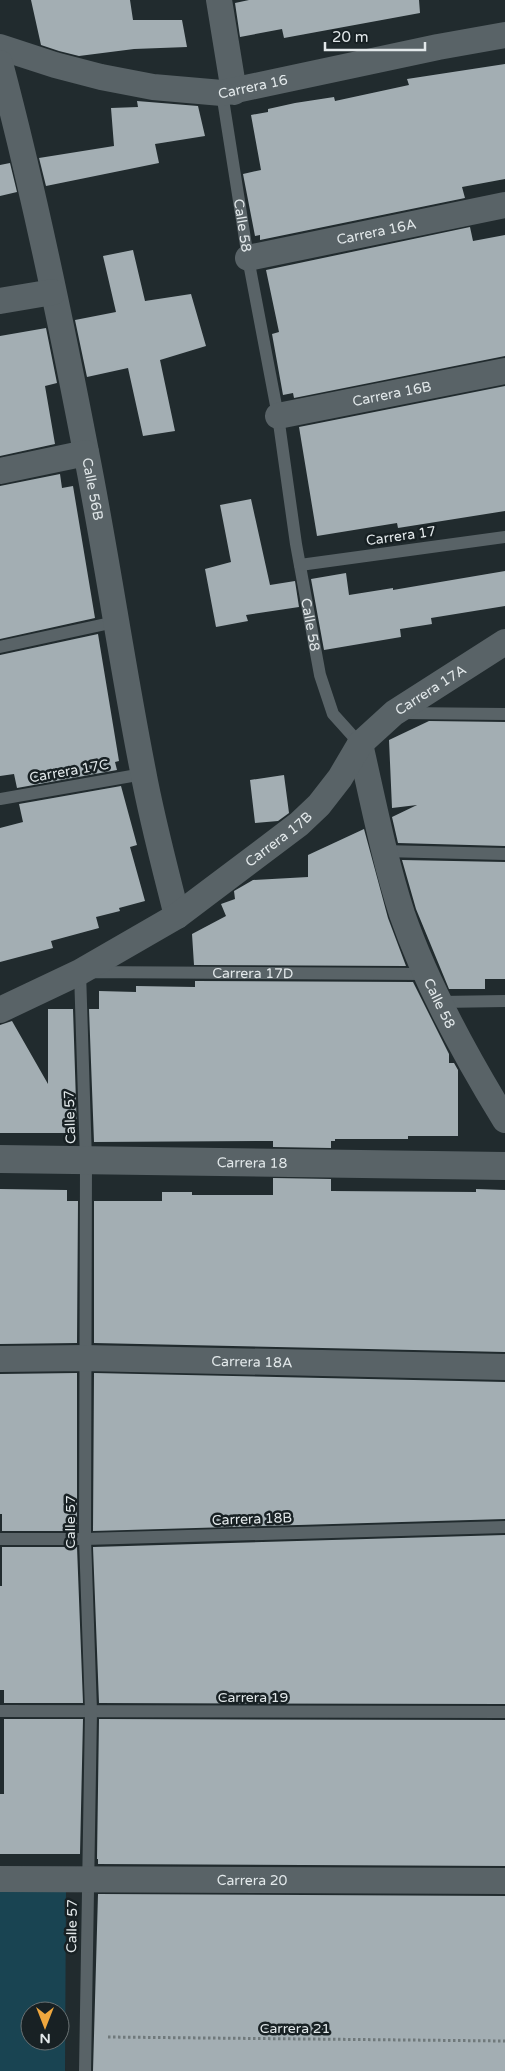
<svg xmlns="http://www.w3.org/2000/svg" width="505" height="2071" viewBox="0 0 505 2071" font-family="'Varela Round',sans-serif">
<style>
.green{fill:#194452;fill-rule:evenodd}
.building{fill:#a3aeb3}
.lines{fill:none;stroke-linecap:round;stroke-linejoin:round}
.path{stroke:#70797b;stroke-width:3;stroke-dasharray:2.5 2.5;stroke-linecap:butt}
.lane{stroke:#596367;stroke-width:12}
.street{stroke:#596367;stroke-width:26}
.secondary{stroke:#596367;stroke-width:28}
.labels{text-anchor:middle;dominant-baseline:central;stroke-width:5;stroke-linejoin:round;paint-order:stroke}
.street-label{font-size:14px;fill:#e2e8ea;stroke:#182124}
</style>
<rect width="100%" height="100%" fill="#212b2e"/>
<path class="green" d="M 66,1890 L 65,2071 L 0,2071 L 0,1891 ZM 30,2011 L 60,2011 L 60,2041 L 30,2041 Z"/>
<path class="building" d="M 31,0 L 130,0 L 133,20 L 182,20 L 187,47 L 134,49 L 79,56 L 59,51 L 41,45 Z
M 249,0 L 419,0 L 420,13 L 284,38 L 282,29 L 240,37 L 235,3 Z
M 505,64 L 505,179 L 462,187 L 465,198 L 260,240 L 260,235 L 255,236 L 243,174 L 261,170 L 251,115 L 268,112 L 268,109 L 295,103 L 334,97 L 335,101 L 409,85 L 407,79 Z
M 137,101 L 198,106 L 205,136 L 155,144 L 159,163 L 46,186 L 39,158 L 114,146 L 111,108 L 138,107 Z
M 10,163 L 17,192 L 0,196 L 0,165 Z
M 470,227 L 473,241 L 505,235 L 505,356 L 294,398 L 293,393 L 283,395 L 272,334 L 279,332 L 266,270 Z
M 133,250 L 145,301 L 191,294 L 206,346 L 160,360 L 175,431 L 143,436 L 128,368 L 87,377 L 75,320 L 116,312 L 103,256 Z
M 46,328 L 57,383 L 45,386 L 55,444 L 0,456 L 0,336 Z
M 505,386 L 505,511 L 398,528 L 397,523 L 317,536 L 299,427 Z
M 60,474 L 62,488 L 73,486 L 95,618 L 0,639 L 0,486 Z
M 251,499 L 270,585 L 295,581 L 299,607 L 246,615 L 248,621 L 216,627 L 205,569 L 231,562 L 220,505 Z
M 505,571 L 505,606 L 431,618 L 432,624 L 400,629 L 401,637 L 324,650 L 311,579 L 346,573 L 349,595 L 393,588 L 393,590 Z
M 98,634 L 119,761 L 115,762 L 117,770 L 17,788 L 14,774 L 0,776 L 0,655 Z
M 429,721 L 505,722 L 505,846 L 398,843 L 392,817 L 417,805 L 392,808 L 389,740 Z
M 284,775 L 289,813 L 278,821 L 255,823 L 250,780 Z
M 121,786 L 137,845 L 130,847 L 145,901 L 119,908 L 120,911 L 96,917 L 99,928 L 51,941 L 53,948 L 0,962 L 0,828 L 23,822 L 19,804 Z
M 364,829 L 388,918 L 406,966 L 194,965 L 192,934 L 226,916 L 221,904 L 235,899 L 234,891 L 253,880 L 308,877 L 308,855 Z
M 402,860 L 505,862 L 505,979 L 485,979 L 485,989 L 449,989 L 416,909 Z
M 195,981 L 413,982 L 449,1054 L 449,1063 L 454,1063 L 458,1070 L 458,1136 L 408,1136 L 408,1139 L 335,1139 L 335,1141 L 331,1141 L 331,1148 L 273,1147 L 273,1141 L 94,1142 L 89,1009 L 99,1009 L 99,991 L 136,992 L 136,986 L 195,987 Z
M 48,1009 L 73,1009 L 77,1133 L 0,1133 L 0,1025 L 12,1021 L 48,1084 Z
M 273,1178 L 331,1179 L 331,1191 L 476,1192 L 476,1189 L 505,1190 L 505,1352 L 94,1343 L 94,1201 L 162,1201 L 162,1192 L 192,1192 L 192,1195 L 273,1195 Z
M 0,1189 L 67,1190 L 67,1201 L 78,1201 L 77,1343 L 0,1344 Z
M 77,1373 L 77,1531 L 2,1531 L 2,1514 L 0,1514 L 0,1374 Z
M 94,1373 L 505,1382 L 505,1519 L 93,1531 Z
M 505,1535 L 505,1704 L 99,1703 L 93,1547 Z
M 2,1547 L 77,1547 L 83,1703 L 4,1703 L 4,1690 L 0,1690 L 0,1586 L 2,1586 Z
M 4,1719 L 83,1719 L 80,1854 L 0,1854 L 0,1794 L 4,1794 Z
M 99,1719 L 505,1720 L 505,1866 L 98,1864 L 98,1859 L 97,1859 Z
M 98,1894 L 505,1896 L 505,2071 L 93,2071 Z"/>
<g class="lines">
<path class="path" d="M 108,2037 L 505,2041"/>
<g class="lane">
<path id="s1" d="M 222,93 L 248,258 L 278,416 L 296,544 L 320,675 L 333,714 L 360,744"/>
<path d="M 300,565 L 505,537"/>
<path d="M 0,647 L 115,622"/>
<path d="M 401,713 L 505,714"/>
<path d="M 0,799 L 143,774"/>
<path d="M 383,851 L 505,854"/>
<path d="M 440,1002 L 505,1001"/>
<path d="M 0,1539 L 85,1539 L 505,1527"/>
<path d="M 0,1711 L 505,1712"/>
<path id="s2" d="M 85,2071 L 91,1711 L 85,1539 L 86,1160 L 80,972 L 425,974"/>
</g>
<g class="street">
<path d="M 219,0 L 234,92"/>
<path id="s3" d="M 0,47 L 55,65 L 101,77 L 153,87 L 222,93 L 438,47 L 505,35"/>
<path id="s4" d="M 0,63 C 34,191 61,322 86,452 C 107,558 122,665 143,771 C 152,820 165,868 177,916"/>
<path id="s5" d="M 248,258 L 505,205"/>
<path d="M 0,301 L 53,292"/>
<path id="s6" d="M 278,416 L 505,371"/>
<path d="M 0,471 L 86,453"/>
<path id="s7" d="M 360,744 C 373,801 384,858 402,914 C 427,986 465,1055 505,1120"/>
<path id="s8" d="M 0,1010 L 80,972 L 177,916 L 299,824 L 319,805 L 340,778 L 360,744 L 394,713 L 505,642"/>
<path id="s9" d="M 0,1359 L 85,1358 L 505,1367"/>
<path id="s10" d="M 0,1879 L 505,1881"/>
</g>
<path class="secondary" id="s11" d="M 0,1159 L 505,1166"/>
</g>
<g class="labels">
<g class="street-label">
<text stroke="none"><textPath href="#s3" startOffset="259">Carrera 16</textPath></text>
<text stroke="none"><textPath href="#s1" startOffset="134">Calle 58</textPath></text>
<text stroke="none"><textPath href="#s5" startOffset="131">Carrera 16A</textPath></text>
<text stroke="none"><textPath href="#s6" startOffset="116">Carrera 16B</textPath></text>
<text stroke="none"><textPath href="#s4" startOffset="436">Calle 56B</textPath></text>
<text transform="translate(401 536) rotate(-8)">Carrera 17</text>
<text stroke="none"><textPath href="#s1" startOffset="539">Calle 58</textPath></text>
<text stroke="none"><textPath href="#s8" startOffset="544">Carrera 17A</textPath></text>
<text transform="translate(69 771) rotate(-10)">Carrera 17C</text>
<text stroke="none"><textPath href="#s8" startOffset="328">Carrera 17B</textPath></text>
<text stroke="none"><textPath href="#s2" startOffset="1272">Carrera 17D</textPath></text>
<text stroke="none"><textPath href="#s7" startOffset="272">Calle 58</textPath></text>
<text transform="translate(70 1117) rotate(-92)">Calle 57</text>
<text stroke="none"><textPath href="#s11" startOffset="252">Carrera 18</textPath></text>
<text stroke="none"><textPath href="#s9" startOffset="252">Carrera 18A</textPath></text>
<text transform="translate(252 1519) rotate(-2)">Carrera 18B</text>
<text transform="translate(70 1522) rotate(-90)">Calle 57</text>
<text x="253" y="1697">Carrera 19</text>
<text stroke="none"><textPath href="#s10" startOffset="252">Carrera 20</textPath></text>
<text transform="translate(72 1926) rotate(-89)">Calle 57</text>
<text x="295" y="2028">Carrera 21</text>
</g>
</g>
<g transform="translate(45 2026) rotate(180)"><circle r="24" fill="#182124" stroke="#697173"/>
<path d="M0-4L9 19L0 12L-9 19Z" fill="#efa73e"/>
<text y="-8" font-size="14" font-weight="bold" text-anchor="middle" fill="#e2e8ea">N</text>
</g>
<path d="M325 42v8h100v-8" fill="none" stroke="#e2e8ea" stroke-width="2.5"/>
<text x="332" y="42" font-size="15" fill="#e2e8ea" stroke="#182124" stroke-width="4" paint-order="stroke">20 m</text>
</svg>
